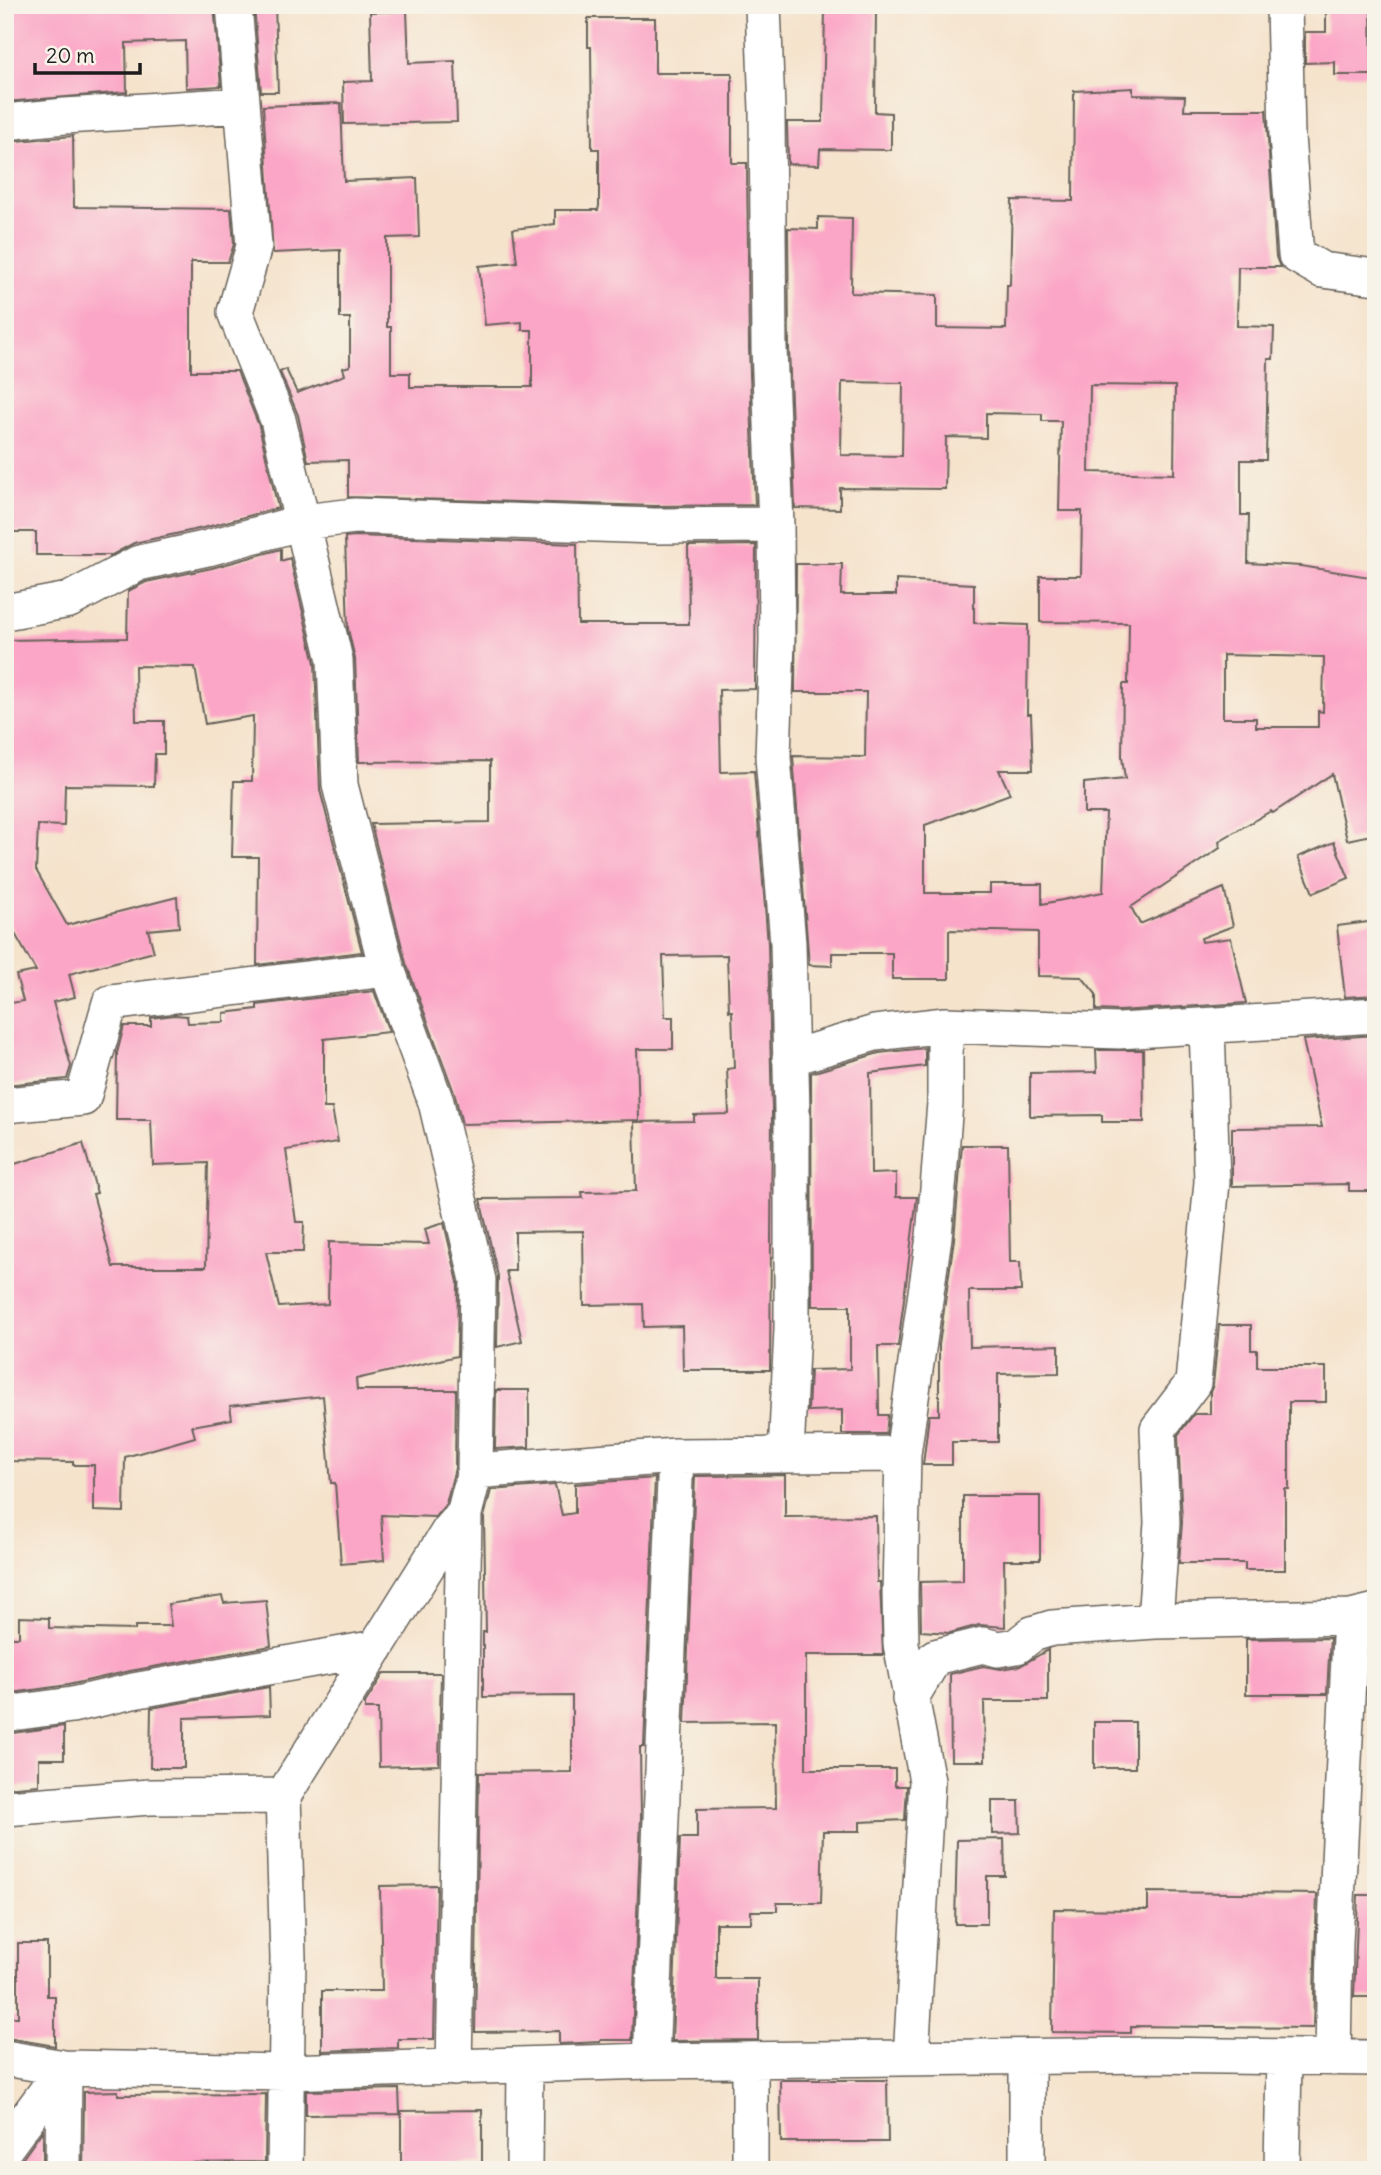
<svg xmlns="http://www.w3.org/2000/svg" width="1381" height="2175" viewBox="0 0 1381 2175" font-family="Delius,sans-serif">
<style>
.building{fill:#fba6c6;fill-rule:evenodd}
.lines{fill:none;stroke-linecap:round;stroke-linejoin:round}
.minor-casing{stroke:#68625a;stroke-width:38}
.minor{stroke:#fff;stroke-width:35}
</style>
<rect width="100%" height="100%" fill="#f7f3e8"/>
<filter id="ink" filterUnits="userSpaceOnUse"><feTurbulence type="fractalNoise" baseFrequency=".0143" numOctaves="2"/><feDisplacementMap in="SourceGraphic" scale="14" xChannelSelector="R" yChannelSelector="G"/><feConvolveMatrix kernelMatrix="1 2 1 2 8 2 1 2 1" color-interpolation-filters="sRGB"/></filter>
<filter id="wash" filterUnits="userSpaceOnUse"><feTurbulence type="fractalNoise" baseFrequency=".00686" numOctaves="4" result="noise"/><feDisplacementMap in="SourceGraphic" scale="28" xChannelSelector="R" yChannelSelector="G"/><feGaussianBlur stdDeviation="1.57" result="paint"/><feColorMatrix in="noise" values="0 0 0 0 0 0 0 0 0 0 0 0 0 0 0 0 0 1.4 0 .05"/><feComposite in="paint" operator="in"/></filter>
<g filter="url(#wash)">
<rect width="100%" height="100%" fill="#f5e3cc"/>
<g id="blocks">
<path class="building" d="M 5,5 L 214,5 L 221,86 L 186,88 L 185,41 L 126,43 L 127,92 L 5,102 Z
M 254,5 L 275,5 L 278,92 L 261,92 Z
M 1326,5 L 1371,5 L 1372,75 L 1335,75 L 1335,62 L 1305,63 L 1305,32 L 1326,32 Z
M 825,8 L 876,8 L 875,112 L 891,113 L 891,150 L 820,149 L 819,165 L 788,164 L 787,122 L 823,122 Z
M 407,11 L 409,63 L 455,61 L 457,122 L 344,124 L 343,82 L 372,81 L 370,12 Z
M 588,18 L 655,18 L 655,73 L 732,73 L 732,163 L 747,163 L 749,348 L 755,505 L 655,506 L 348,497 L 348,460 L 308,461 L 298,415 L 280,372 L 286,369 L 297,393 L 345,375 L 343,368 L 350,366 L 350,318 L 340,318 L 340,250 L 273,253 L 263,106 L 341,103 L 344,181 L 417,178 L 419,237 L 387,238 L 387,327 L 391,327 L 391,373 L 410,373 L 410,387 L 532,387 L 532,330 L 522,330 L 522,322 L 485,325 L 479,266 L 517,262 L 513,229 L 555,224 L 555,210 L 598,210 L 599,206 L 599,149 L 592,149 L 591,47 L 588,47 Z
M 1133,88 L 1133,95 L 1185,96 L 1184,110 L 1266,110 L 1276,257 L 1280,267 L 1238,267 L 1237,326 L 1274,327 L 1273,359 L 1268,359 L 1266,460 L 1241,460 L 1241,515 L 1249,515 L 1248,563 L 1301,566 L 1376,578 L 1376,834 L 1347,840 L 1332,774 L 1273,813 L 1271,811 L 1219,841 L 1220,848 L 1131,907 L 1140,924 L 1224,888 L 1233,926 L 1201,938 L 1202,942 L 1231,938 L 1246,1003 L 1119,1011 L 1096,1010 L 1096,994 L 1082,977 L 1038,976 L 1038,932 L 949,930 L 949,979 L 892,979 L 892,953 L 832,953 L 832,966 L 809,965 L 793,756 L 865,757 L 866,692 L 795,692 L 796,564 L 842,564 L 841,595 L 896,595 L 896,580 L 974,584 L 974,623 L 1028,625 L 1027,714 L 1031,714 L 1033,770 L 999,770 L 1010,794 L 925,825 L 925,893 L 990,893 L 990,884 L 1042,884 L 1042,904 L 1103,892 L 1106,813 L 1084,813 L 1084,783 L 1125,779 L 1122,757 L 1123,684 L 1128,684 L 1129,623 L 1040,622 L 1040,576 L 1081,576 L 1082,511 L 1059,511 L 1061,421 L 1042,421 L 1042,414 L 986,413 L 986,438 L 946,437 L 945,489 L 840,488 L 840,509 L 795,508 L 789,348 L 788,228 L 818,229 L 818,217 L 852,218 L 851,293 L 937,295 L 937,328 L 1006,329 L 1007,285 L 1010,285 L 1012,200 L 1073,201 L 1074,91 ZM 842,382 L 903,383 L 902,456 L 841,455 ZM 1090,385 L 1175,386 L 1174,474 L 1089,472 ZM 1223,655 L 1324,657 L 1323,712 L 1318,711 L 1318,727 L 1256,727 L 1256,718 L 1223,718 Z
M 73,136 L 74,207 L 231,209 L 234,244 L 228,262 L 191,262 L 191,371 L 237,371 L 259,426 L 278,508 L 203,528 L 134,543 L 112,555 L 36,555 L 36,532 L 5,532 L 5,142 Z
M 356,536 L 577,544 L 578,624 L 689,624 L 688,546 L 756,545 L 755,689 L 719,690 L 721,772 L 754,771 L 768,944 L 772,1111 L 770,1370 L 683,1370 L 682,1326 L 644,1327 L 643,1304 L 584,1305 L 583,1231 L 515,1232 L 515,1271 L 506,1271 L 522,1341 L 497,1347 L 498,1276 L 480,1199 L 583,1198 L 582,1192 L 636,1191 L 634,1122 L 694,1121 L 694,1115 L 729,1114 L 727,1069 L 734,1068 L 732,1011 L 729,1011 L 727,955 L 663,956 L 665,1017 L 673,1017 L 673,1049 L 637,1049 L 639,1120 L 462,1124 L 455,1095 L 406,963 L 371,824 L 490,822 L 490,761 L 359,762 L 355,659 L 348,629 L 345,537 Z
M 281,549 L 281,561 L 290,558 L 315,663 L 320,790 L 362,952 L 257,965 L 258,857 L 232,857 L 234,781 L 252,781 L 253,716 L 205,724 L 195,667 L 135,666 L 136,721 L 164,721 L 164,754 L 155,754 L 154,786 L 65,785 L 64,826 L 38,825 L 36,870 L 67,925 L 177,897 L 179,927 L 148,930 L 154,952 L 69,974 L 75,997 L 53,1002 L 71,1066 L 67,1079 L 5,1085 L 5,1004 L 23,1001 L 16,975 L 36,971 L 5,916 L 5,640 L 127,638 L 128,591 L 146,582 L 212,568 Z
M 1334,842 L 1349,878 L 1313,893 L 1298,857 Z
M 1376,921 L 1376,995 L 1345,997 L 1337,926 Z
M 374,991 L 389,1032 L 324,1039 L 324,1108 L 332,1108 L 338,1142 L 286,1150 L 296,1222 L 304,1222 L 303,1252 L 266,1252 L 279,1307 L 328,1304 L 329,1242 L 429,1244 L 425,1229 L 444,1223 L 458,1282 L 457,1356 L 356,1379 L 357,1390 L 456,1390 L 455,1468 L 446,1504 L 435,1517 L 381,1515 L 384,1560 L 341,1564 L 335,1483 L 331,1483 L 323,1396 L 230,1406 L 232,1419 L 192,1426 L 195,1437 L 125,1457 L 124,1512 L 94,1511 L 94,1465 L 73,1465 L 73,1462 L 5,1461 L 5,1167 L 83,1143 L 97,1193 L 93,1194 L 113,1267 L 206,1267 L 208,1163 L 153,1165 L 151,1120 L 116,1120 L 117,1053 L 124,1026 L 151,1026 L 151,1018 L 174,1015 L 187,1016 L 188,1023 L 224,1022 L 224,1013 L 257,1009 L 257,1005 Z
M 1376,1035 L 1376,1191 L 1349,1191 L 1349,1184 L 1232,1186 L 1232,1128 L 1322,1127 L 1303,1040 Z
M 925,1048 L 925,1066 L 870,1073 L 871,1174 L 896,1173 L 896,1197 L 917,1197 L 898,1346 L 878,1346 L 879,1415 L 888,1415 L 886,1434 L 842,1434 L 842,1410 L 808,1411 L 810,1370 L 850,1369 L 850,1306 L 812,1306 L 811,1073 L 879,1053 Z
M 1096,1050 L 1143,1050 L 1144,1122 L 1102,1122 L 1102,1115 L 1030,1116 L 1030,1073 L 1097,1072 Z
M 962,1145 L 1008,1145 L 1010,1262 L 1020,1262 L 1021,1291 L 969,1291 L 970,1347 L 1059,1345 L 1059,1373 L 998,1374 L 998,1442 L 952,1442 L 952,1465 L 923,1465 L 929,1415 L 939,1415 L 939,1345 L 954,1239 Z
M 1219,1325 L 1251,1325 L 1251,1350 L 1257,1350 L 1257,1367 L 1326,1367 L 1326,1402 L 1289,1402 L 1289,1489 L 1285,1489 L 1285,1570 L 1245,1570 L 1245,1563 L 1179,1563 L 1182,1522 L 1178,1435 L 1194,1414 L 1210,1414 L 1210,1392 L 1213,1385 Z
M 496,1390 L 529,1390 L 529,1447 L 495,1449 Z
M 785,1475 L 785,1517 L 876,1516 L 877,1582 L 880,1582 L 883,1655 L 806,1655 L 806,1769 L 895,1769 L 895,1786 L 907,1786 L 905,1820 L 860,1822 L 860,1831 L 823,1831 L 821,1903 L 777,1903 L 777,1911 L 751,1911 L 751,1923 L 716,1923 L 716,1979 L 758,1979 L 758,2040 L 672,2041 L 680,1838 L 697,1838 L 697,1809 L 776,1808 L 775,1722 L 685,1723 L 695,1476 Z
M 655,1478 L 644,1747 L 640,1747 L 641,1817 L 632,2040 L 600,2040 L 600,2042 L 559,2044 L 559,2031 L 475,2032 L 479,1773 L 572,1772 L 572,1696 L 483,1697 L 483,1632 L 486,1632 L 484,1517 L 491,1490 L 555,1485 L 562,1515 L 575,1513 L 575,1484 Z
M 963,1496 L 1040,1496 L 1040,1560 L 1004,1560 L 1005,1627 L 979,1625 L 950,1633 L 921,1631 L 920,1582 L 963,1581 Z
M 222,1596 L 224,1603 L 266,1600 L 271,1646 L 130,1671 L 68,1685 L 5,1694 L 5,1637 L 19,1637 L 19,1617 L 49,1618 L 49,1628 L 135,1630 L 135,1626 L 171,1626 L 168,1604 Z
M 1376,1632 L 1376,1694 L 1367,1694 L 1370,1633 Z
M 1330,1638 L 1327,1694 L 1246,1694 L 1246,1639 Z
M 1048,1650 L 1048,1701 L 984,1701 L 985,1761 L 951,1761 L 950,1674 L 983,1666 L 1001,1669 L 1020,1666 Z
M 384,1673 L 441,1673 L 439,1765 L 379,1767 L 378,1709 L 365,1709 L 365,1703 Z
M 269,1687 L 270,1715 L 184,1718 L 184,1768 L 150,1768 L 151,1708 Z
M 1094,1722 L 1135,1722 L 1135,1768 L 1094,1768 Z
M 64,1726 L 64,1759 L 39,1759 L 39,1785 L 5,1788 L 5,1734 Z
M 992,1801 L 1019,1801 L 1020,1833 L 992,1834 Z
M 1004,1839 L 1005,1876 L 987,1876 L 987,1924 L 955,1924 L 957,1840 Z
M 437,1885 L 434,2039 L 398,2039 L 398,2048 L 322,2051 L 322,1991 L 382,1991 L 380,1886 Z
M 1148,1892 L 1317,1894 L 1313,2028 L 1131,2026 L 1131,2033 L 1052,2032 L 1054,1909 L 1148,1910 Z
M 1358,1895 L 1376,1895 L 1376,1997 L 1354,1997 Z
M 18,1943 L 47,1943 L 47,1996 L 55,1996 L 55,2046 L 7,2038 L 8,2017 L 18,2017 Z
M 780,2080 L 887,2080 L 888,2142 L 781,2142 Z
M 399,2089 L 400,2114 L 306,2115 L 306,2091 Z
M 118,2091 L 118,2095 L 266,2094 L 265,2162 L 164,2163 L 164,2170 L 83,2170 L 84,2092 Z
M 482,2110 L 482,2163 L 401,2164 L 401,2111 Z
M 43,2130 L 43,2170 L 15,2170 L 23,2158 Z"/>
</g>
</g>
<g filter="url(#ink)">
<use href="#blocks" fill-opacity="0" stroke="#68625a" stroke-width="2"/>
<g class="lines">
<g class="minor-casing">
<path id="minor" d="M 234,5 L 254,246 L 235,312 L 278,420 L 335,660 L 340,785 L 387,969 L 436,1102 L 478,1280 L 475,1471
M 763,5 L 767,110 L 769,348 L 776,525 L 777,641 L 773,757 L 788,943 L 792,1111 L 792,1329 L 786,1455
M 1284,5 L 1287,136 L 1296,255 L 1322,270 L 1376,277
M 5,122 L 65,116 L 242,105
M 5,612 L 69,600 L 139,563 L 208,548 L 303,522 L 355,516 L 655,526 L 776,525
M 790,1058 L 875,1033 L 945,1025 L 1119,1031 L 1376,1015
M 5,1105 L 83,1098 L 110,1003 L 387,969
M 1155,1621 L 1162,1523 L 1158,1429 L 1193,1383 L 1212,1182 L 1207,1026
M 910,1699 L 935,1657 L 983,1645 L 998,1649 L 1017,1646 L 1032,1634 L 1052,1628 L 1155,1621 L 1351,1617 L 1376,1611
M 5,1714 L 72,1705 L 133,1691 L 376,1648
M 5,1808 L 150,1797 L 283,1796
M 5,2058 L 64,2068 L 285,2072 L 651,2061 L 1151,2055 L 1376,2058
M 911,2058 L 927,1781 L 901,1644 L 900,1594 L 903,1454 L 934,1237 L 945,1103 L 945,1025
M 1333,2058 L 1335,1943 L 1351,1617
M 750,2060 L 750,2170
M 651,2061 L 676,1456
M 454,2068 L 464,1514
M 5,2148 L 64,2068
M 63,2170 L 64,2068
M 285,2170 L 288,1958 L 283,1796 L 449,1531 L 464,1514 L 475,1471 L 676,1456 L 903,1454
M 524,2170 L 525,2065
M 1027,2170 L 1027,2057
M 1282,2170 L 1284,2058"/>
</g>
<use href="#minor" class="minor"/>
</g>
</g>
<rect width="1381" height="2175" fill="none" stroke="#f7f3e8" stroke-width="28"/>
<path d="M35 63v10h105v-10" fill="none" stroke="#1c1c1c" stroke-width="3.5"/>
<text x="46" y="63" font-size="21" fill="#1c1c1c" stroke="#f7f3e8" stroke-width="5" paint-order="stroke">20 m</text>
</svg>
